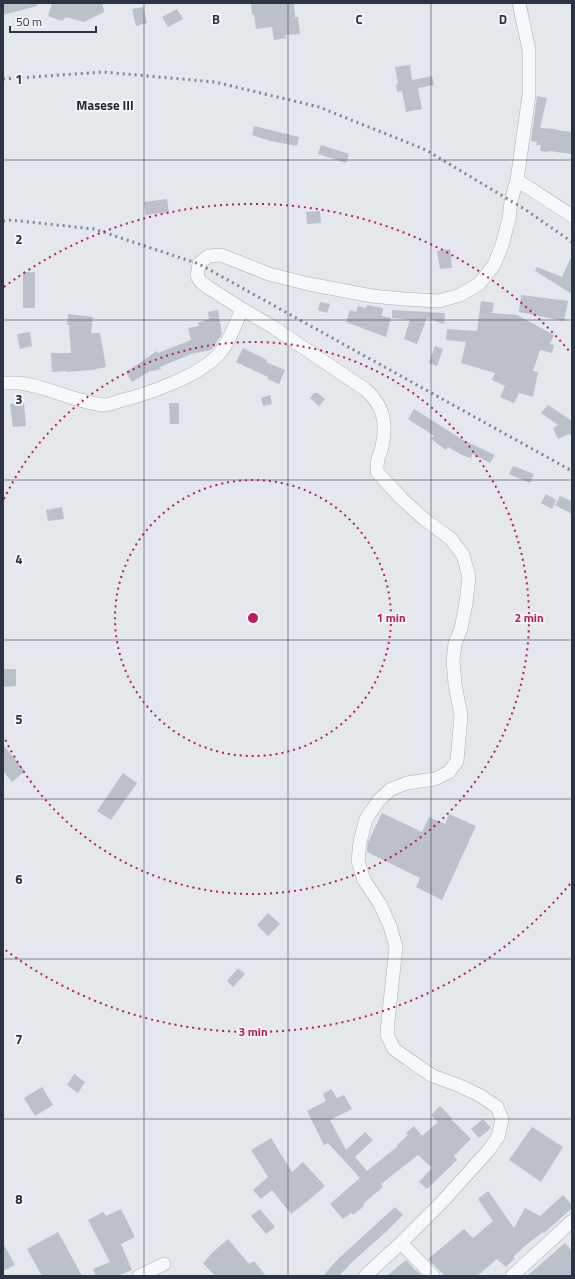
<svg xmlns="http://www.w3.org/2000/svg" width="575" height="1279" viewBox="0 0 575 1279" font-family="'Titillium Web',sans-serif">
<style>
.building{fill:#bbc0ca}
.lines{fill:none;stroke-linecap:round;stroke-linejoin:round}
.street-casing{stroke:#a9aeb7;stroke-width:14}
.street{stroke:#f7f8fa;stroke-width:13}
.rail{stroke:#7d8696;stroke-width:3;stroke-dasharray:2 4;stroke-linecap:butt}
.grid{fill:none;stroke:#2b3445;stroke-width:1;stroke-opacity:0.55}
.ring{fill:none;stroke:#c2185b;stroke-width:2;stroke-dasharray:2 4}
.labels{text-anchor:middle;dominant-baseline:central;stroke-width:4;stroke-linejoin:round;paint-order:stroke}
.quarter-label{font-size:13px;font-weight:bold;fill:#1d2536;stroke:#f4f6f9}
.grid-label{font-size:13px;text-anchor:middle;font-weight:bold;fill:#2b3445;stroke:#f4f6f9;stroke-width:4;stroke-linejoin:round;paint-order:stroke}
.centre{fill:#c2185b;stroke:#f4f6f9;stroke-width:2}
.ring-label{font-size:12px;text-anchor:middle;font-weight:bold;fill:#c2185b;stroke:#f4f6f9;stroke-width:4;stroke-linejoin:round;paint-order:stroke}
</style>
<rect width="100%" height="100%" fill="#e4e7ec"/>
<path class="building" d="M 8,3 L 37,3 L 37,6 L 3,15 L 3,4 Z
M 52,3 L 102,3 L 104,12 L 84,22 L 66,17 L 62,21 L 48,16 Z
M 251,3 L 294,3 L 295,17 L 298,17 L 300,34 L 285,35 L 286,38 L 274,40 L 272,27 L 256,29 L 254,14 L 252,15 Z
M 143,7 L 147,23 L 136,26 L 132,9 Z
M 177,9 L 183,19 L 168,27 L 162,17 Z
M 410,65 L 412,80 L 432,76 L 434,85 L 418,88 L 422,109 L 406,112 L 402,91 L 397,92 L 396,84 L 398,83 L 395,67 Z
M 537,96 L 547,98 L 540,128 L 557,129 L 556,130 L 572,132 L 572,154 L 549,151 L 548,152 L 540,151 L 541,145 L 536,145 L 537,142 L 531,141 Z
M 254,126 L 299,137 L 297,146 L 270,141 L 252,135 Z
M 321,145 L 349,154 L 346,163 L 318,154 Z
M 167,199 L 169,212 L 146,215 L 144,202 Z
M 320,211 L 321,223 L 307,224 L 306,212 Z
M 450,249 L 452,268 L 440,269 L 437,251 Z
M 572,255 L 572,294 L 535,271 L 537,267 L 562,277 Z
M 23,272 L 35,272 L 35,308 L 23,308 Z
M 521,295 L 568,301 L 564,321 L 519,312 Z
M 481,301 L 494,303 L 492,313 L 517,315 L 554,335 L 550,344 L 554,345 L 552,353 L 540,350 L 533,371 L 538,372 L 533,397 L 519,393 L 514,403 L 500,397 L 505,386 L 492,380 L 495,373 L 461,363 L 466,342 L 446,340 L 447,329 L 477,331 Z
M 320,302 L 330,304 L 327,313 L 318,310 Z
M 367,305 L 383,308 L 382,316 L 391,318 L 386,337 L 346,322 L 350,310 L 356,312 L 358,306 L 366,308 Z
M 218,310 L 222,334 L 211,350 L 191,354 L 160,367 L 161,369 L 148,372 L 132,382 L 126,372 L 157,351 L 158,353 L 191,340 L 188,328 L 199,326 L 198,323 L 209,319 L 208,312 Z
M 392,310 L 445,313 L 444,324 L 427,318 L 417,344 L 404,339 L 410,320 L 392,318 Z
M 68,314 L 93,317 L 91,333 L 100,333 L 106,367 L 92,370 L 67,372 L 67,371 L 52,372 L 51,353 L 71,353 L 69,325 L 67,325 Z
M 30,332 L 32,346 L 20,349 L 17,334 Z
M 435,346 L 443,349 L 437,366 L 429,363 Z
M 243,348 L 267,360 L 266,362 L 285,370 L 279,384 L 267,379 L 268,377 L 236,362 Z
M 314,393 L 318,393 L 325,399 L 319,406 L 310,398 Z
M 270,395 L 272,404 L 263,406 L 261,398 Z
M 24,403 L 26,426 L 13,427 L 10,404 Z
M 169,403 L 179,403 L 179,424 L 170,424 Z
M 548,405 L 572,421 L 572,436 L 569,434 L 558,439 L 553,428 L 558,425 L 541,413 Z
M 414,409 L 463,440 L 495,455 L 490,463 L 472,454 L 471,458 L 462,455 L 448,447 L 446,450 L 431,439 L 434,436 L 408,419 Z
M 513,466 L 534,474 L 530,483 L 509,474 Z
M 546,494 L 556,500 L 552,509 L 541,503 Z
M 560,496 L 572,501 L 572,514 L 555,505 Z
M 62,507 L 64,519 L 48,521 L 46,510 Z
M 3,669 L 16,669 L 16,686 L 3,687 Z
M 3,745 L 25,771 L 12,782 L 3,771 Z
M 123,773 L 137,783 L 111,820 L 97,811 Z
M 382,813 L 422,832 L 429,817 L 445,824 L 449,814 L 476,826 L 442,900 L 416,887 L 420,878 L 367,852 L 368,842 Z
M 268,913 L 280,924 L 268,936 L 257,925 Z
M 238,968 L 245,974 L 233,987 L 227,981 Z
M 74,1074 L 85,1082 L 78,1093 L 67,1085 Z
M 42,1087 L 53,1105 L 35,1116 L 24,1098 Z
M 331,1089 L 337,1098 L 344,1095 L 352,1109 L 330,1120 L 346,1150 L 365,1132 L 373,1140 L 355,1157 L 367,1171 L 398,1146 L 397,1145 L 408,1135 L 406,1133 L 414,1126 L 422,1136 L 438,1122 L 431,1115 L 440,1106 L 452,1118 L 451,1119 L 471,1139 L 454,1156 L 457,1160 L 427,1189 L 419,1182 L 432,1168 L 418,1155 L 381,1184 L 383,1187 L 363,1204 L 364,1206 L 353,1215 L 351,1213 L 343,1219 L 330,1204 L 360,1178 L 328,1143 L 324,1145 L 307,1111 L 326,1101 L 323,1094 Z
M 483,1119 L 491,1128 L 479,1138 L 471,1129 Z
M 532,1127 L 563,1147 L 541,1182 L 509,1160 Z
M 271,1138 L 292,1172 L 303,1162 L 325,1186 L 309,1200 L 291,1214 L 272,1190 L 261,1199 L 253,1190 L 268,1177 L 251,1150 Z
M 488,1191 L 514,1228 L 525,1208 L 540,1216 L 563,1195 L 572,1205 L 572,1208 L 544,1233 L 543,1232 L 526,1245 L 513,1257 L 515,1258 L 506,1267 L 497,1259 L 477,1276 L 445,1276 L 428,1259 L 464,1229 L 473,1238 L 493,1221 L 478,1199 Z
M 395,1207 L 403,1215 L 387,1231 L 351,1263 L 339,1276 L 323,1276 L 337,1260 Z
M 121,1209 L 135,1237 L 121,1244 L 132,1270 L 117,1276 L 96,1276 L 93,1269 L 110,1262 L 88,1220 L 103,1212 L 106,1216 Z
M 260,1209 L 275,1227 L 266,1234 L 251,1216 Z
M 58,1232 L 82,1276 L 42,1276 L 27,1249 Z
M 228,1239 L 249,1264 L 254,1261 L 266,1276 L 215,1276 L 203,1263 L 214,1251 Z
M 3,1243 L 15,1265 L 3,1271 Z
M 565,1243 L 572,1251 L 572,1276 L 527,1276 Z
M 406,1260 L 415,1270 L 416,1270 L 422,1276 L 387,1276 Z"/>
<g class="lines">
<g class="street-casing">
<path id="street" d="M 517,180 L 572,216
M 3,383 C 8,383 13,383 18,383 C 48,386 74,402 104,405 C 109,405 114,403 119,401 C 148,394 197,377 218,355 C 230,342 235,324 242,309
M 401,1243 L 433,1276
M 139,1276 L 164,1264
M 365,1276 L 401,1243 L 442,1202 L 488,1151 L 498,1137 L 502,1119 L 497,1107 L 481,1096 L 458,1085 L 433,1076 L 408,1059 L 394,1049 L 387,1035 L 388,1021 L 396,947 L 390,926 L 380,904 L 364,880 L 358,861 L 360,842 L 366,819 L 379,800 L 391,789 L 407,783 L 435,779 L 449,772 L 457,761 L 461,716 L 455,684 L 453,661 L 455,643 L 461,629 L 466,603 L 469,577 L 463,555 L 451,539 L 424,519 L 402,499 L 377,472 C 377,468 377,463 378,459 C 379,455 381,452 382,447 C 387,424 384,406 366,390 L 273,327 L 242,309 L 209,288 L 201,282 L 197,276 L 199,264 L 202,261 L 209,256 L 221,255 L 269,274 L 309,284 L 372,296 L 403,299 L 439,301 L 460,295 L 479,284 L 494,265 L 502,245 L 509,219 L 511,201 L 517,180 L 529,95 L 529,50 L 519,3
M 512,1276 L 572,1221"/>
</g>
<use href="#street" class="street"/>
<path class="rail" d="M 3,79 L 103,72 L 215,82 L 319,107 L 426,150 L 526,210 L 572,242
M 3,221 L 11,220 L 94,229 L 199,264 L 572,471"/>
</g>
<path class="grid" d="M 144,3 L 144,1276M 288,3 L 288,1276M 431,3 L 431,1276M 3,160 L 572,160M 3,320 L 572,320M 3,480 L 572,480M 3,640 L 572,640M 3,799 L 572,799M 3,959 L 572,959M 3,1119 L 572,1119"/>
<g class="ring">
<circle cx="253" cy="618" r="138"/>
<path d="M4 499A276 276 0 1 1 4 737"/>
<path d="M570 884A414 414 0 0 1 4 949M4 287A414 414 0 0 1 570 352"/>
</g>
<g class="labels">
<g class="quarter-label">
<text x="105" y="105">Masese III</text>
</g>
</g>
<g class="grid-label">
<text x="216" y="24">B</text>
<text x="359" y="24">C</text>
<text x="503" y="24">D</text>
<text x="19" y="84">1</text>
<text x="19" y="244">2</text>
<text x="19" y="404">3</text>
<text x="19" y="564">4</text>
<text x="19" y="724">5</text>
<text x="19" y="884">6</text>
<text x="19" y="1044">7</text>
<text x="19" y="1204">8</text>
</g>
<circle cx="253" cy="618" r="6" class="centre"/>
<g class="ring-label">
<text x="391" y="622">1 min</text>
<text x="529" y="622">2 min</text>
<text x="253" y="1036">3 min</text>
</g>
<rect width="575" height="1279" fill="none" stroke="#2b3445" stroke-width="8"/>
<path d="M10 26v6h86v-6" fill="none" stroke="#2b3445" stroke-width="2"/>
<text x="16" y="26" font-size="12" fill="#2b3445" stroke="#f4f6f9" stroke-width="3" paint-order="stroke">50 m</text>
</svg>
